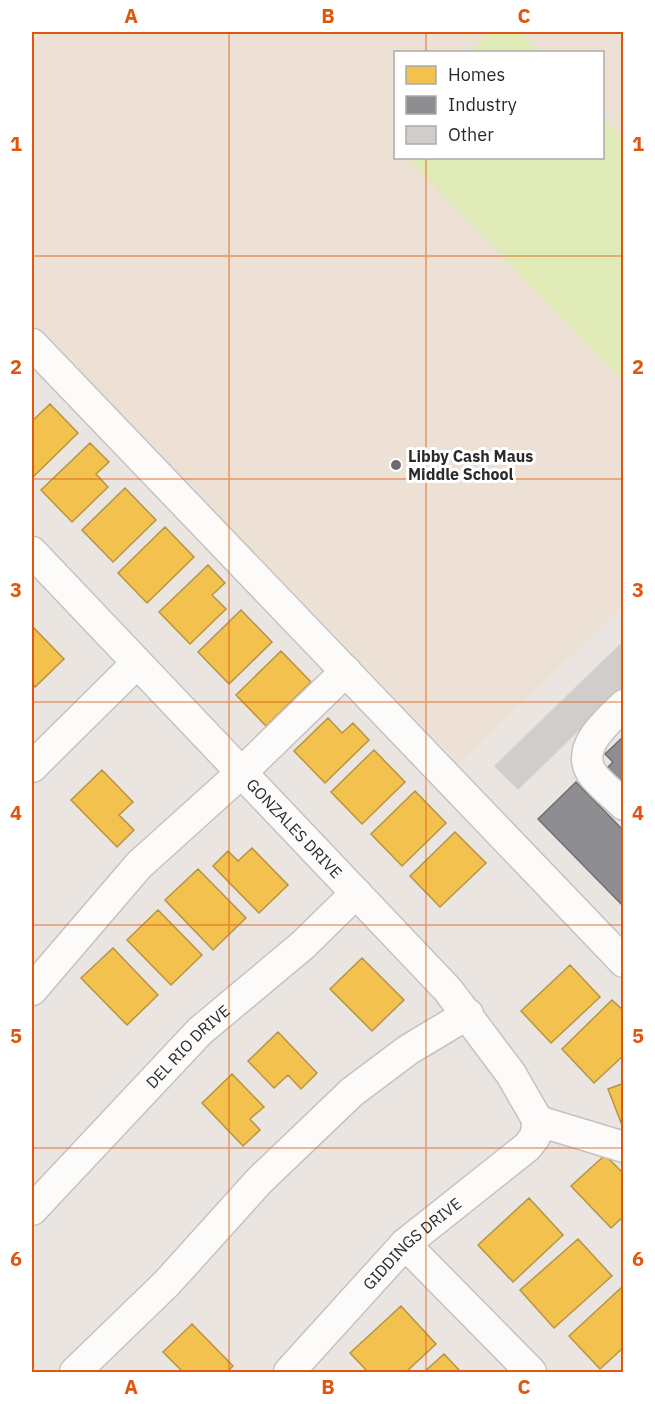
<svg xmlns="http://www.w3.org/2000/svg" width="655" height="1404" viewBox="0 0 655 1404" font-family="'IBM Plex Sans',sans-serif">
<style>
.education{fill:#ede1d5;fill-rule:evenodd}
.pitch{fill:#dfeab6}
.homes{fill:#f2c14e;stroke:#b69444;stroke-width:1.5}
.industry{fill:#8d8d92;stroke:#707073;stroke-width:1.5}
.building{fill:#d1cdca;stroke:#d5d0cd;stroke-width:1.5}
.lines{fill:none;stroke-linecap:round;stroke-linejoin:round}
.minor-casing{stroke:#c3c3c3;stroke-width:33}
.minor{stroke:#fcfbfa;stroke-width:30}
.grid{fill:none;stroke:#df570e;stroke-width:1.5;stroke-opacity:0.55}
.poi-dot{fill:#6e6c6b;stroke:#fff;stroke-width:2}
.labels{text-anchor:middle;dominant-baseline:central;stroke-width:6;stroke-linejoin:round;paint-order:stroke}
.poi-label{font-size:16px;font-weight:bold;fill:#2b2b2b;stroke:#fff;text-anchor:start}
.street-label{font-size:16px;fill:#2b2b2b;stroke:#fff}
.neatline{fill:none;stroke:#df570e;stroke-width:2}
.grid-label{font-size:20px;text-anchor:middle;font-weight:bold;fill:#df570e}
</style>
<rect width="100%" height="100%" fill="#eae5e1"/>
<path class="education" d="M 32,32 L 623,32 L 623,606 L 459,763 L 32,323 ZM 396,52 L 602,52 L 602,158 L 396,158 Z"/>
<path class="pitch" d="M 491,32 L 520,32 L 541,52 L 469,52 Z
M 603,117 L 623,139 L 623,381 L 407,158 L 602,158 Z"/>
<path class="homes" d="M 50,404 L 78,433 L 32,478 L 32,421 Z
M 90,443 L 109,462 L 96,474 L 108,487 L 72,522 L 41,490 Z
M 125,488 L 156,520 L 113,562 L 82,530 Z
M 165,527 L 194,557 L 147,603 L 118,573 Z
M 208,565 L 225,583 L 212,595 L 226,609 L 190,644 L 159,612 Z
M 241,610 L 272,642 L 229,684 L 198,652 Z
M 32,626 L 64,659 L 35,687 L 32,683 Z
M 281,651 L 311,682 L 266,726 L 236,695 Z
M 328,718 L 342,733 L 353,723 L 369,740 L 325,783 L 294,751 Z
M 374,750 L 405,782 L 362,824 L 331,792 Z
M 102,770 L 133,802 L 119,815 L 134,830 L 117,847 L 71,800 Z
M 415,791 L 446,823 L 402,866 L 371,834 Z
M 455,832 L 486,863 L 440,907 L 410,876 Z
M 252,848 L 288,885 L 259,913 L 213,866 L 228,851 L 238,861 Z
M 198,869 L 246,918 L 213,950 L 165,900 Z
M 158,910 L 202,955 L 171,985 L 127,940 Z
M 113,948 L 158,995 L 127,1025 L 81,978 Z
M 362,958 L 404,1000 L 372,1031 L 330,989 Z
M 570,965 L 600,997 L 551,1043 L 521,1011 Z
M 612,1000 L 624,1011 L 624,1055 L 594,1083 L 562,1049 Z
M 278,1032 L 317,1073 L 301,1089 L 288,1075 L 274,1088 L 248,1061 Z
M 232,1074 L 264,1107 L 250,1119 L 260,1130 L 243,1146 L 202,1103 Z
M 624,1083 L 624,1125 L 622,1125 L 608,1089 Z
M 605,1155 L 624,1174 L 624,1216 L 611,1228 L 571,1186 Z
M 529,1198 L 563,1235 L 513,1282 L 478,1245 Z
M 578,1239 L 612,1276 L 554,1328 L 520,1290 Z
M 622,1287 L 624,1289 L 624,1347 L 600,1369 L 569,1336 Z
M 401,1306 L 436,1344 L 406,1372 L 368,1372 L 350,1353 Z
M 192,1324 L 233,1366 L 227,1372 L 183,1372 L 163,1352 Z
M 444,1354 L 461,1372 L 424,1372 Z"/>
<path class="industry" d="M 624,736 L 624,785 L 607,768 L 613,762 L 605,754 Z
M 576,782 L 624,831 L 624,907 L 538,819 Z"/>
<path class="building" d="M 624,641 L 624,686 L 518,789 L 495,766 Z"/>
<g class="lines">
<g class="minor-casing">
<g id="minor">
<path d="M 32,344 L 624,962"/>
<path id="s1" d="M 32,552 L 448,990 L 511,1074 L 538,1121"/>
<path d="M 624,705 C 608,721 576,746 591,772 C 597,782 615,796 624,805"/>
<path d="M 32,767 L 137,663"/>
<path d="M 32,990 L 139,865 L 241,773 L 346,671"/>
<path d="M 538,1121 L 624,1147"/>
<path id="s2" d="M 32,1210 L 200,1031 L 303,945 L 356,893"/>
<path d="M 405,1244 L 531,1372"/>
<path d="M 75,1372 L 167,1283 L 259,1181 L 352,1092 L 408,1050 L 468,1014"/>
<path id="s3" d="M 289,1372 L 405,1244 L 527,1147 L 535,1137 L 538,1121"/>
</g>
</g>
<use href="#minor" class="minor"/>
</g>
<path class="grid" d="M 229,32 L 229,1372M 426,32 L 426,52M 426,158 L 426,1372M 32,256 L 624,256M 32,479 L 624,479M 32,702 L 624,702M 32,925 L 624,925M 32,1148 L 624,1148"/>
<circle class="poi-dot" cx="396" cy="465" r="6"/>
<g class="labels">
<g class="poi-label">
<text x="408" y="456">Libby Cash Maus<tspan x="408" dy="18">Middle School</tspan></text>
</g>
<g class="street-label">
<text stroke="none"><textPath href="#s1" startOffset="381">GONZALES DRIVE</textPath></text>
<text stroke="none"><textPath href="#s2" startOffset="226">DEL RIO DRIVE</textPath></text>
<text stroke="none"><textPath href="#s3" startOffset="178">GIDDINGS DRIVE</textPath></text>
</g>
</g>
<rect width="655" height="1404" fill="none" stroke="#ffffff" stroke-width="66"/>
<rect x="394" y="51" width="210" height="108" fill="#ffffff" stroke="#aaaaaa" stroke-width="1.5"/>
<rect x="406" y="66" width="30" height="18" fill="#f2c14e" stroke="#aaaaaa" stroke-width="1.5"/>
<text x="448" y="81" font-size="18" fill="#2b2b2b">Homes</text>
<rect x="406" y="96" width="30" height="18" fill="#8d8d92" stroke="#aaaaaa" stroke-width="1.5"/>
<text x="448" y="111" font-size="18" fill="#2b2b2b">Industry</text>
<rect x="406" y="126" width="30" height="18" fill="#d1cdca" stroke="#aaaaaa" stroke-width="1.5"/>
<text x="448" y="141" font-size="18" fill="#2b2b2b">Other</text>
<rect x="33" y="33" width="589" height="1338" class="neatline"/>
<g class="grid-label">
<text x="131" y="23">A</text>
<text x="328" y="23">B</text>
<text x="524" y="23">C</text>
<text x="16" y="151">1</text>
<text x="638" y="151">1</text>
<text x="16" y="374">2</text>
<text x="638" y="374">2</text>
<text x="16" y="597">3</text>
<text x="638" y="597">3</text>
<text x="16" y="820">4</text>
<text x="638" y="820">4</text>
<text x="16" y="1043">5</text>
<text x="638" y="1043">5</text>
<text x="16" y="1266">6</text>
<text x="638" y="1266">6</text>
<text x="131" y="1394">A</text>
<text x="328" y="1394">B</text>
<text x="524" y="1394">C</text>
</g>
</svg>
